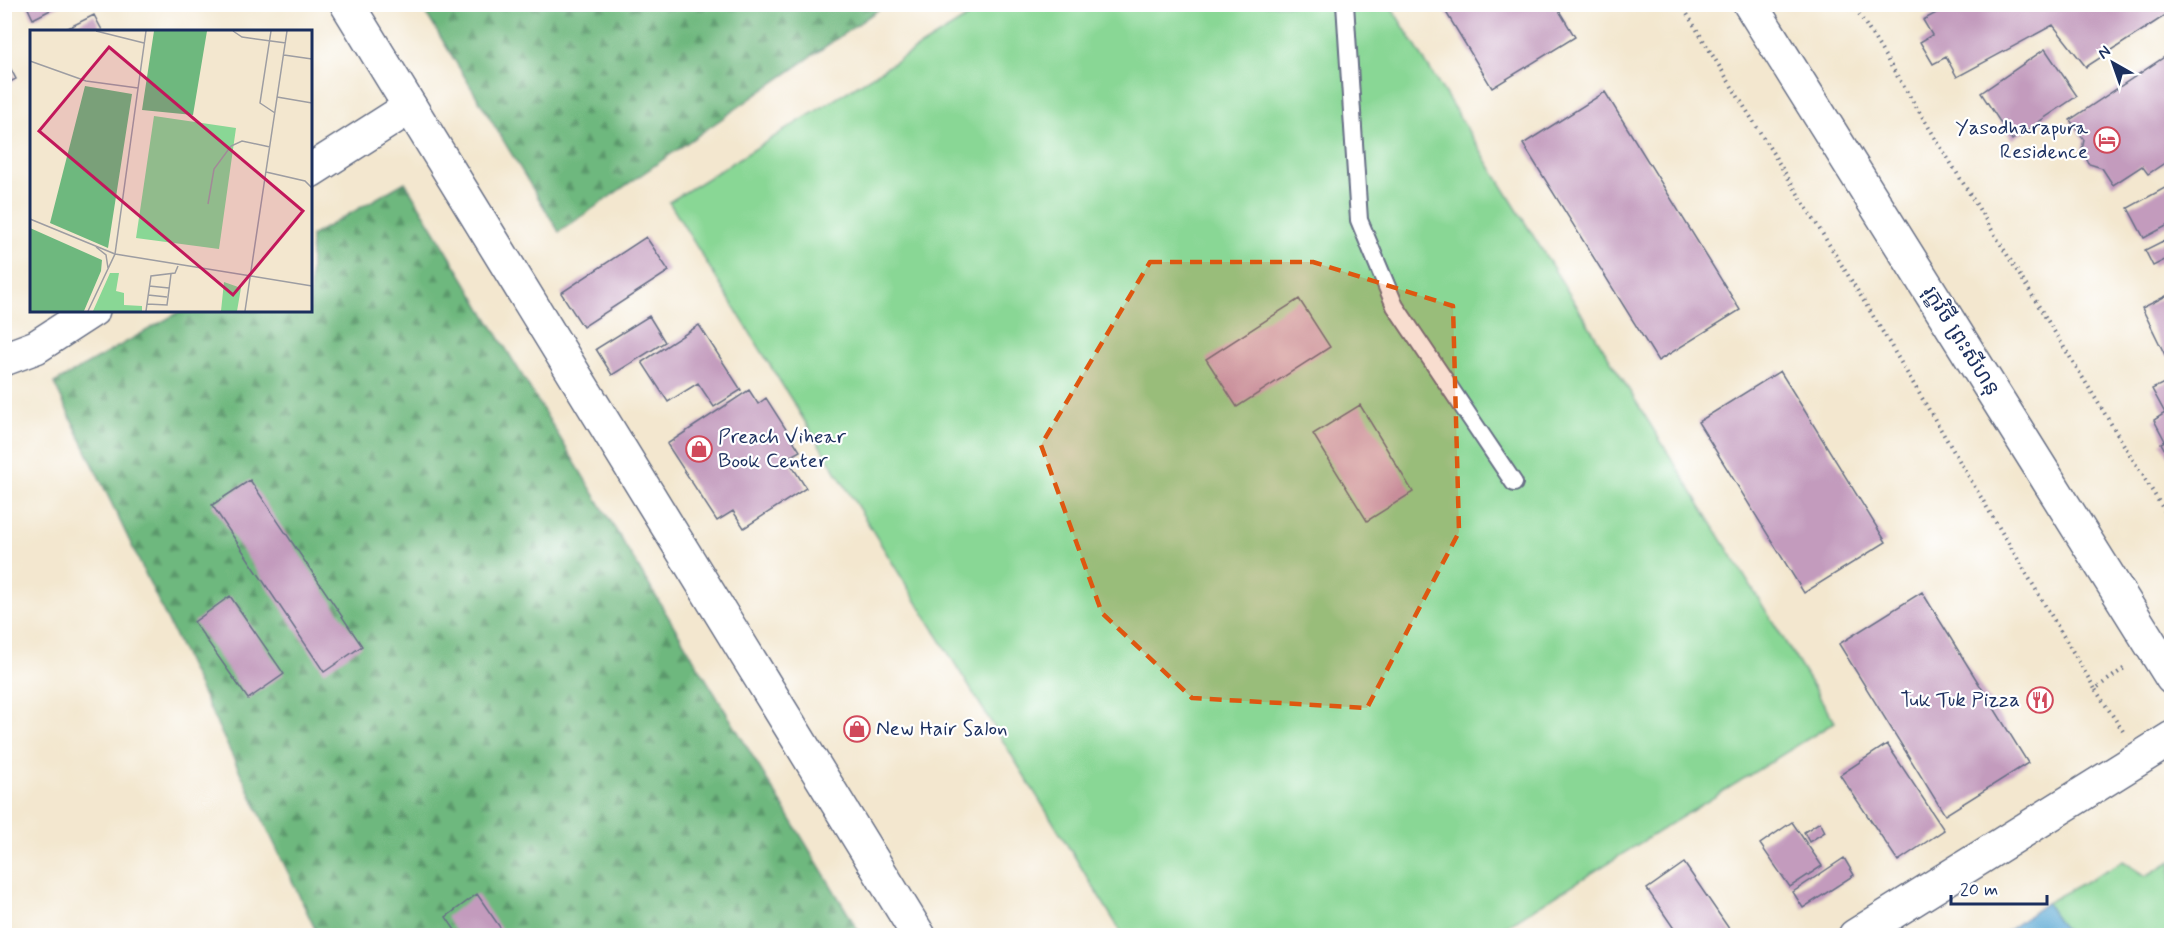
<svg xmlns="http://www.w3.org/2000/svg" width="2176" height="940" viewBox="0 0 2176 940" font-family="Mynerve,'Noto Sans Khmer',sans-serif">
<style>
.grass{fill:#89d795;stroke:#52837a;stroke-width:1.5}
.forest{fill:url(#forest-firs);stroke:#44746e;stroke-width:1.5}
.water{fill:#59a7d3;stroke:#3a6b98;stroke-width:1.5}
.building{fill:#c39bbd}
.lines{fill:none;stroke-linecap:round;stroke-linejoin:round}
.lane-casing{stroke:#676f86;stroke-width:20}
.street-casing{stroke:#676f86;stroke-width:36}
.secondary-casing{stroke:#676f86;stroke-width:36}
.path{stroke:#676f86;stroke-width:4;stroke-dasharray:1.5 4.5;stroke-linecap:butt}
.lane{stroke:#fff;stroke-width:16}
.street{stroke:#fff;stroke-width:33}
.secondary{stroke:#fff;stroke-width:33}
.marked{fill:#de5710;fill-opacity:0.2;stroke:#de5710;stroke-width:4.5;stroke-dasharray:12 8;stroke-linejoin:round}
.labels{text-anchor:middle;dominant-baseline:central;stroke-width:4.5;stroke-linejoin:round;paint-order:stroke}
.poi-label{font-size:21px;fill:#1b2f5e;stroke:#fff;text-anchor:end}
.street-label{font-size:21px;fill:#1b2f5e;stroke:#fff}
.inset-road{fill:none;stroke:#9d9da2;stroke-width:1.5}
.view{fill:#c2185b;fill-opacity:0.15;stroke:#c2185b;stroke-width:3}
.inset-edge{fill:none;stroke:#1b2f5e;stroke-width:3}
</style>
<defs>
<pattern id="forest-firs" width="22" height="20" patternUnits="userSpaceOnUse" patternTransform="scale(1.5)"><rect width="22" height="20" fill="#6eb87e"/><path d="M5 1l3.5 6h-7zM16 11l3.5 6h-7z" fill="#5a966a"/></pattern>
</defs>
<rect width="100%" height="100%" fill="#fff"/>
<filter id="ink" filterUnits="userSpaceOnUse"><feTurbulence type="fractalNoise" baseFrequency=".0167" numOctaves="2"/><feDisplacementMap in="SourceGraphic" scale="12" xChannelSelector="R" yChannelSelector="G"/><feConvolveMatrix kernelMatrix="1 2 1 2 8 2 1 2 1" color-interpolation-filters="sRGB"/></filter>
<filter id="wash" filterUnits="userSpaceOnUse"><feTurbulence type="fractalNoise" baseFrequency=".008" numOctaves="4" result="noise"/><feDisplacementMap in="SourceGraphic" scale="24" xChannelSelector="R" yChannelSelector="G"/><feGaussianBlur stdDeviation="1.35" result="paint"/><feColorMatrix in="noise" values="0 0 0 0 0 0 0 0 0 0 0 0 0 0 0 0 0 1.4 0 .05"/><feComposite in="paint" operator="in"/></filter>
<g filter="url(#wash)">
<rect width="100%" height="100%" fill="#f3e7cf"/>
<path class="grass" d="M 987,5 L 1390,5 L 1835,722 L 1492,935 L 1123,935 L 669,202 Z
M 2123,861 L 2146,876 L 2171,861 L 2171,935 L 2068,935 L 2046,903 Z"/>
<path class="forest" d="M 421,5 L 885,5 L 559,232 Z
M 405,182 L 861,935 L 318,935 L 54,383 L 181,311 L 310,310 L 311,236 Z"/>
<path class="water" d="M 2046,903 L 2068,935 L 2002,935 Z"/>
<g id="blocks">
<path class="building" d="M 26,4 L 62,4 L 33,19 Z
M 1441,4 L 1555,4 L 1575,37 L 1492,88 Z
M 1953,4 L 2172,4 L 2172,11 L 2086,67 L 2053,25 L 1957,77 L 1946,57 L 1933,64 L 1920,42 L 1932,35 L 1923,20 Z
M 94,15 L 103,32 L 60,32 Z
M 2045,49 L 2077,96 L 2012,140 L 1981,93 Z
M 2172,52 L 2172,158 L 2148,174 L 2142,166 L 2113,185 L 2102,168 L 2089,164 L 2082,150 L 2084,140 L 2070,120 Z
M 4,56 L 16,79 L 4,85 Z
M 1605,92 L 1740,310 L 1658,361 L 1523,144 Z
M 2172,184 L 2172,223 L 2144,238 L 2128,208 Z
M 646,237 L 669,271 L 583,327 L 561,293 Z
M 2163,241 L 2171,257 L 2153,266 L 2145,250 Z
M 2172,293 L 2172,354 L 2166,357 L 2142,308 Z
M 1299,299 L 1330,347 L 1237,407 L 1206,359 Z
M 649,316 L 665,342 L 612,375 L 596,349 Z
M 699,325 L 741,390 L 714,407 L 698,383 L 668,402 L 642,362 Z
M 1780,371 L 1886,542 L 1804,593 L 1698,422 Z
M 2172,379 L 2172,463 L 2161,443 L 2165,441 L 2154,420 L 2165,413 L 2152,389 Z
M 749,390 L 758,404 L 766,398 L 800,451 L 787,458 L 806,488 L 744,528 L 733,511 L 717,521 L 667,444 Z
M 1360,405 L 1413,492 L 1367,521 L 1313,434 Z
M 250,480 L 362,646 L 324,672 L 212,505 Z
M 1922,592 L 2028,763 L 1945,815 L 1839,644 Z
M 230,596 L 284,674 L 248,699 L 194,622 Z
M 1887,744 L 1944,830 L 1898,861 L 1840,775 Z
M 1792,822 L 1822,866 L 1790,887 L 1760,844 Z
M 1820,822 L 1825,832 L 1809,842 L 1804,832 Z
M 1844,858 L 1854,875 L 1803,908 L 1793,892 Z
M 1684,863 L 1734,936 L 1679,936 L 1647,889 Z
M 477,894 L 506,936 L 459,936 L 446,917 Z"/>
</g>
</g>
<g filter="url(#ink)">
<use href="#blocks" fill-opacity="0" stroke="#676f86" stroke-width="1.5"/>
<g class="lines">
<g class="lane-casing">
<path id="lane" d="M 1345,4 L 1359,220 L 1395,306 L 1514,483"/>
</g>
<g class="street-casing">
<path id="street" d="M 310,171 L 410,107
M 4,359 L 36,347 L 93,310"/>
</g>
<g class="secondary-casing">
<path id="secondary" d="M 347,4 L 919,936
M 1750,4 L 2172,678
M 1855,936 L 2172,738"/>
</g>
<path class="path" d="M 1681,4 L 1878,324 L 2095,689
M 1853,4 L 2172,523
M 2123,731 L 2095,689 L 2126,667"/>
<use href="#lane" class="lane"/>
<use href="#street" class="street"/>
<use href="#secondary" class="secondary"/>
</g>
</g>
<path class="marked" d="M 1150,262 L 1313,262 L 1453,306 L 1459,532 L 1367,708 L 1192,698 L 1102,613 L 1041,445 Z"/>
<defs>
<g id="hotel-ring" transform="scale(1.35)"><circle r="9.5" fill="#fff" stroke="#d1495b" stroke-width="1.5"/><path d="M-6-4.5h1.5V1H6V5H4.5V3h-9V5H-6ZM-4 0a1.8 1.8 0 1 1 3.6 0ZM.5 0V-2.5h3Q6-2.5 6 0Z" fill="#d1495b"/></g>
<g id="shop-ring" transform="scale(1.35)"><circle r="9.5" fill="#fff" stroke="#d1495b" stroke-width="1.5"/><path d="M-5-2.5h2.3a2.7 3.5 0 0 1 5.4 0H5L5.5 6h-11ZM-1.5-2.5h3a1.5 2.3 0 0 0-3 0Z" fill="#d1495b"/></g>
<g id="restaurant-ring" transform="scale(1.35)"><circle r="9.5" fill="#fff" stroke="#d1495b" stroke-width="1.5"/><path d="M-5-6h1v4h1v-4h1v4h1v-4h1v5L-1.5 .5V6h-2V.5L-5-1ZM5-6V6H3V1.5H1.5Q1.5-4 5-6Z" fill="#d1495b"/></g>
</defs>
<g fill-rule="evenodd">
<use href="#hotel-ring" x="2107" y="140"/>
<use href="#shop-ring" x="699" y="449"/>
<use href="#restaurant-ring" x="2040" y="700"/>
<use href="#shop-ring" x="857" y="729"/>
</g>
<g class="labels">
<g class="poi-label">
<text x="2088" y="128">Yasodharapura<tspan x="2088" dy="24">Residence</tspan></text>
<text x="718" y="437" text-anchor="start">Preach Vihear<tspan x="718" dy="24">Book Center</tspan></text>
<text x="2020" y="700">Tuk Tuk Pizza</text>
<text x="876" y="729" text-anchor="start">New Hair Salon</text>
</g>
<g class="street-label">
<text transform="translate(1961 341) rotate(58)">រុក្ខវិថី ព្រះសីហនុ</text>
</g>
</g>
<g transform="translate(30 30)">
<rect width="282" height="282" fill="#f3e7cf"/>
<path d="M 124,86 L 206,98 L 189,219 L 106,208 ZM 80,243 L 89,243 L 86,261 L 94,263 L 94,275 L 112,276 L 112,281 L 63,281 ZM 194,252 L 211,258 L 207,281 L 191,281 Z" fill="#89d795"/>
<path d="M 124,1 L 177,1 L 163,85 L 112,80 ZM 55,56 L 102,64 L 78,218 L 20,193 ZM 0,198 L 72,230 L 71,241 L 54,281 L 0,281 Z" fill="#6eb87e"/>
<path class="inset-road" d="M 66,1 L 114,13M 203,1 L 212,7 L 256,13M 241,1 L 230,73 L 245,83M 254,25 L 282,29M 0,31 L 56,51 L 108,58M 247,67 L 282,73M 236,142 L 275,151 L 282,158M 178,174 L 184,139 L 201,116 L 212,111 L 240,117M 0,189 L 85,224M 66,217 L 76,225 L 78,238M 85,224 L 221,246M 221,246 L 282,256M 119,256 L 139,258M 118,265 L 137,267M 117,274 L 137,275 L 141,244M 58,281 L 85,224 L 116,1M 116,281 L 121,246 L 145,243 L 148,236M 215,281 L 257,1"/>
<path class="view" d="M 79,17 L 273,181 L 203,265 L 9,101 Z"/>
<rect width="282" height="282" class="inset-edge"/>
</g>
<rect width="2176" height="940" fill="none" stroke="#fff" stroke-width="24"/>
<g transform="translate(2113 63) rotate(320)" stroke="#ffffff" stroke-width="4.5" paint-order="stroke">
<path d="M0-4.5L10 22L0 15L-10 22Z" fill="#1b2f5e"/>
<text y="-9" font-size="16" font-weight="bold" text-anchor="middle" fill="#1b2f5e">N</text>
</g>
<path d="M1951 895v9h96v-9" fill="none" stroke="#1b2f5e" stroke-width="3"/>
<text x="1960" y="895" font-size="18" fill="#1b2f5e" stroke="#ffffff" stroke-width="4.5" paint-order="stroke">20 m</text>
</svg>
